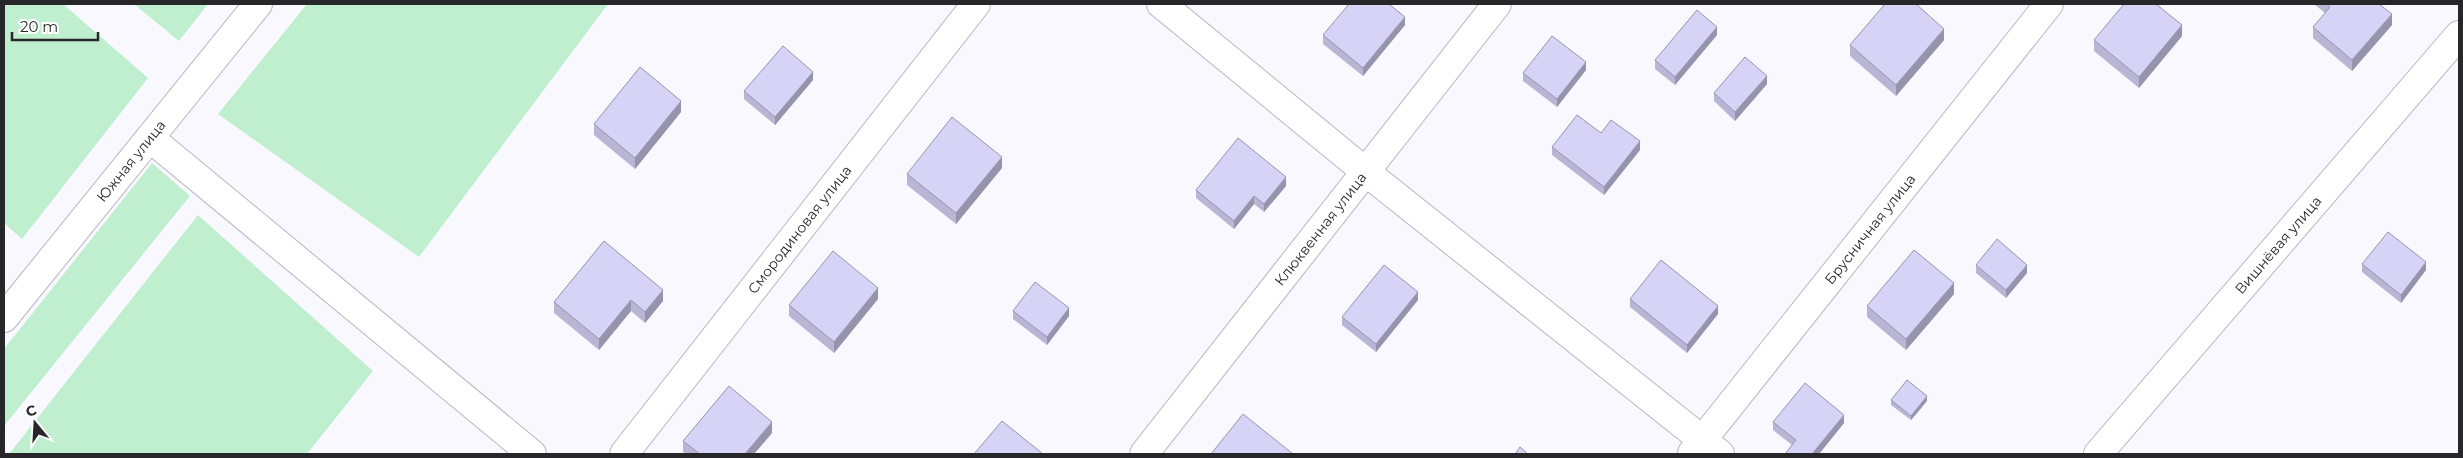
<svg xmlns="http://www.w3.org/2000/svg" width="2463" height="458" viewBox="0 0 2463 458" font-family="Montserrat,sans-serif">
<style>
.green{fill:#bfefce}
.lines{fill:none;stroke-linecap:round;stroke-linejoin:round}
.street-casing{stroke:#b8b7bf;stroke-width:30}
.secondary-casing{stroke:#b8b7bf;stroke-width:30}
.street{stroke:#fff;stroke-width:28}
.secondary{stroke:#fff;stroke-width:28}
.wall{fill:#b8b6d4}
.shaded-wall{fill:#9694ac}
.building{fill:#d6d4f6;stroke:#9694ac}
.labels{text-anchor:middle;dominant-baseline:central;stroke-width:4;stroke-linejoin:round;paint-order:stroke}
.street-label{font-size:14px;fill:#27272a;stroke:#fff}
</style>
<rect width="100%" height="100%" fill="#f9f8fe"/>
<path class="green" d="M 4,4 L 63,4 L 148,78 L 22,239 L 4,223 Z
M 134,4 L 208,4 L 179,41 Z
M 307,4 L 608,4 L 419,257 L 218,114 Z
M 152,163 L 190,196 L 4,426 L 4,349 Z
M 198,215 L 373,371 L 307,454 L 9,454 Z"/>
<g class="lines">
<g class="street-casing">
<g id="street">
<path d="M 1161,4 L 1366,172 L 1720,454"/>
<path d="M 150,138 L 532,454"/>
<path id="s1" d="M 1692,453 L 2049,4"/>
<path id="s2" d="M 624,454 L 976,4"/>
<path id="s3" d="M 1144,454 L 1497,4"/>
<path id="s4" d="M 2098,454 L 2459,35"/>
</g>
</g>
<g class="secondary-casing">
<g id="secondary">
<path id="s5" d="M 4,318 L 258,4"/>
</g>
</g>
<use href="#street" class="street"/>
<use href="#secondary" class="secondary"/>
</g>
<path class="wall" d="M 2314,4 L 2379,4 L 2392,25 L 2352,71 L 2313,38 L 2313,27 L 2325,13 Z
M 1405,25 L 1363,76 L 1323,44 L 1323,35 Z
M 1717,35 L 1675,85 L 1655,69 L 1655,60 Z
M 2182,36 L 2139,88 L 2094,51 L 2094,40 Z
M 1944,40 L 1896,96 L 1850,56 L 1850,45 Z
M 1586,70 L 1557,107 L 1523,81 L 1523,73 Z
M 813,80 L 775,125 L 744,99 L 744,91 Z
M 1767,84 L 1735,121 L 1714,101 L 1714,93 Z
M 681,112 L 635,169 L 594,135 L 594,124 Z
M 1601,133 L 1640,150 L 1604,195 L 1552,155 L 1552,147 Z
M 1002,168 L 956,224 L 907,185 L 907,174 Z
M 1286,186 L 1264,212 L 1254,204 L 1234,229 L 1196,198 L 1196,190 Z
M 604,241 L 663,301 L 645,323 L 631,311 L 599,350 L 554,313 L 554,302 Z
M 2362,264 L 2426,270 L 2401,303 L 2362,272 Z
M 1976,265 L 2027,273 L 2006,298 L 1976,273 Z
M 1954,294 L 1906,350 L 1867,317 L 1867,306 Z
M 878,299 L 834,353 L 789,316 L 789,305 Z
M 1630,299 L 1718,314 L 1687,353 L 1630,307 Z
M 1418,300 L 1376,352 L 1342,325 L 1342,317 Z
M 1013,311 L 1069,316 L 1047,345 L 1013,319 Z
M 1891,400 L 1927,401 L 1911,420 L 1891,405 Z
M 1773,422 L 1844,423 L 1819,454 L 1785,454 L 1792,445 L 1773,430 Z
M 772,433 L 754,454 L 686,454 L 683,452 L 683,441 Z"/>
<path class="shaded-wall" d="M 2392,14 L 2392,25 L 2352,71 L 2352,60 Z
M 1405,17 L 1405,25 L 1363,76 L 1363,68 Z
M 2182,25 L 2182,36 L 2139,88 L 2139,77 Z
M 1717,27 L 1717,35 L 1675,85 L 1675,77 Z
M 1944,29 L 1944,40 L 1896,96 L 1896,85 Z
M 1586,62 L 1586,70 L 1557,107 L 1557,99 Z
M 813,72 L 813,80 L 775,125 L 775,117 Z
M 1767,76 L 1767,84 L 1735,121 L 1735,112 Z
M 681,101 L 681,112 L 635,169 L 635,158 Z
M 1640,141 L 1640,150 L 1604,195 L 1604,187 Z
M 1002,157 L 1002,168 L 956,224 L 956,213 Z
M 1286,177 L 1286,186 L 1264,212 L 1264,204 Z
M 1254,196 L 1254,204 L 1234,229 L 1234,221 Z
M 2426,262 L 2426,270 L 2401,303 L 2401,295 Z
M 2027,265 L 2027,273 L 2006,298 L 2006,290 Z
M 1954,283 L 1954,294 L 1906,350 L 1906,339 Z
M 878,288 L 878,299 L 834,353 L 834,342 Z
M 663,290 L 663,301 L 645,323 L 645,312 Z
M 1418,292 L 1418,300 L 1376,352 L 1376,344 Z
M 631,300 L 631,311 L 599,350 L 599,339 Z
M 1718,306 L 1718,314 L 1687,353 L 1687,345 Z
M 1069,308 L 1069,316 L 1047,345 L 1047,337 Z
M 1927,396 L 1927,401 L 1911,420 L 1911,416 Z
M 1844,415 L 1844,423 L 1819,454 L 1812,454 Z
M 772,422 L 772,433 L 754,454 L 745,454 Z"/>
<path class="building" d="M 1349,4 L 1389,4 L 1405,17 L 1363,68 L 1323,35 Z
M 1885,4 L 1916,4 L 1944,29 L 1896,85 L 1850,45 Z
M 2124,4 L 2156,4 L 2182,25 L 2139,77 L 2094,40 Z
M 2327,4 L 2379,4 L 2392,14 L 2352,60 L 2313,27 L 2330,7 Z
M 1697,10 L 1717,27 L 1675,77 L 1655,60 Z
M 1552,36 L 1586,62 L 1557,99 L 1523,73 Z
M 783,46 L 813,72 L 775,117 L 744,91 Z
M 1745,57 L 1767,76 L 1735,112 L 1714,93 Z
M 640,67 L 681,101 L 635,158 L 594,124 Z
M 1577,115 L 1601,133 L 1611,120 L 1640,141 L 1604,187 L 1552,147 Z
M 952,117 L 1002,157 L 956,213 L 907,174 Z
M 1238,138 L 1286,177 L 1264,204 L 1254,196 L 1234,221 L 1196,190 Z
M 2388,232 L 2426,262 L 2401,295 L 2362,264 Z
M 1997,239 L 2027,265 L 2006,290 L 1976,265 Z
M 604,241 L 663,290 L 645,312 L 631,300 L 599,339 L 554,302 Z
M 1914,250 L 1954,283 L 1906,339 L 1867,306 Z
M 833,251 L 878,288 L 834,342 L 789,305 Z
M 1661,260 L 1718,306 L 1687,345 L 1630,299 Z
M 1384,265 L 1418,292 L 1376,344 L 1342,317 Z
M 1035,282 L 1069,308 L 1047,337 L 1013,311 Z
M 1907,380 L 1927,396 L 1911,416 L 1891,400 Z
M 1805,383 L 1844,415 L 1812,454 L 1785,454 L 1796,440 L 1773,422 Z
M 729,386 L 772,422 L 745,454 L 700,454 L 683,441 Z
M 1243,414 L 1293,454 L 1211,454 Z
M 1002,421 L 1043,454 L 974,454 Z
M 1520,447 L 1528,454 L 1515,454 Z"/>
<g class="labels">
<g class="street-label">
<text stroke="none"><textPath href="#s5" startOffset="202">Южная улица</textPath></text>
<text stroke="none"><textPath href="#s2" startOffset="285">Смородиновая улица</textPath></text>
<text stroke="none"><textPath href="#s3" startOffset="286">Клюквенная улица</textPath></text>
<text stroke="none"><textPath href="#s1" startOffset="286">Брусничная улица</textPath></text>
<text stroke="none"><textPath href="#s4" startOffset="276">Вишнёвая улица</textPath></text>
</g>
</g>
<rect width="2463" height="458" fill="none" stroke="#27272a" stroke-width="10"/>
<g transform="translate(35 423) rotate(342)" stroke="#ffffff" stroke-width="4" paint-order="stroke">
<path d="M0-4L9 19L0 12L-9 19Z" fill="#27272a"/>
<text y="-8" font-size="14" font-weight="bold" text-anchor="middle" fill="#27272a">С</text>
</g>
<path d="M12 32v8h86v-8" fill="none" stroke="#27272a" stroke-width="2.5"/>
<text x="20" y="32" font-size="15" fill="#27272a" stroke="#ffffff" stroke-width="4" paint-order="stroke">20 m</text>
</svg>
